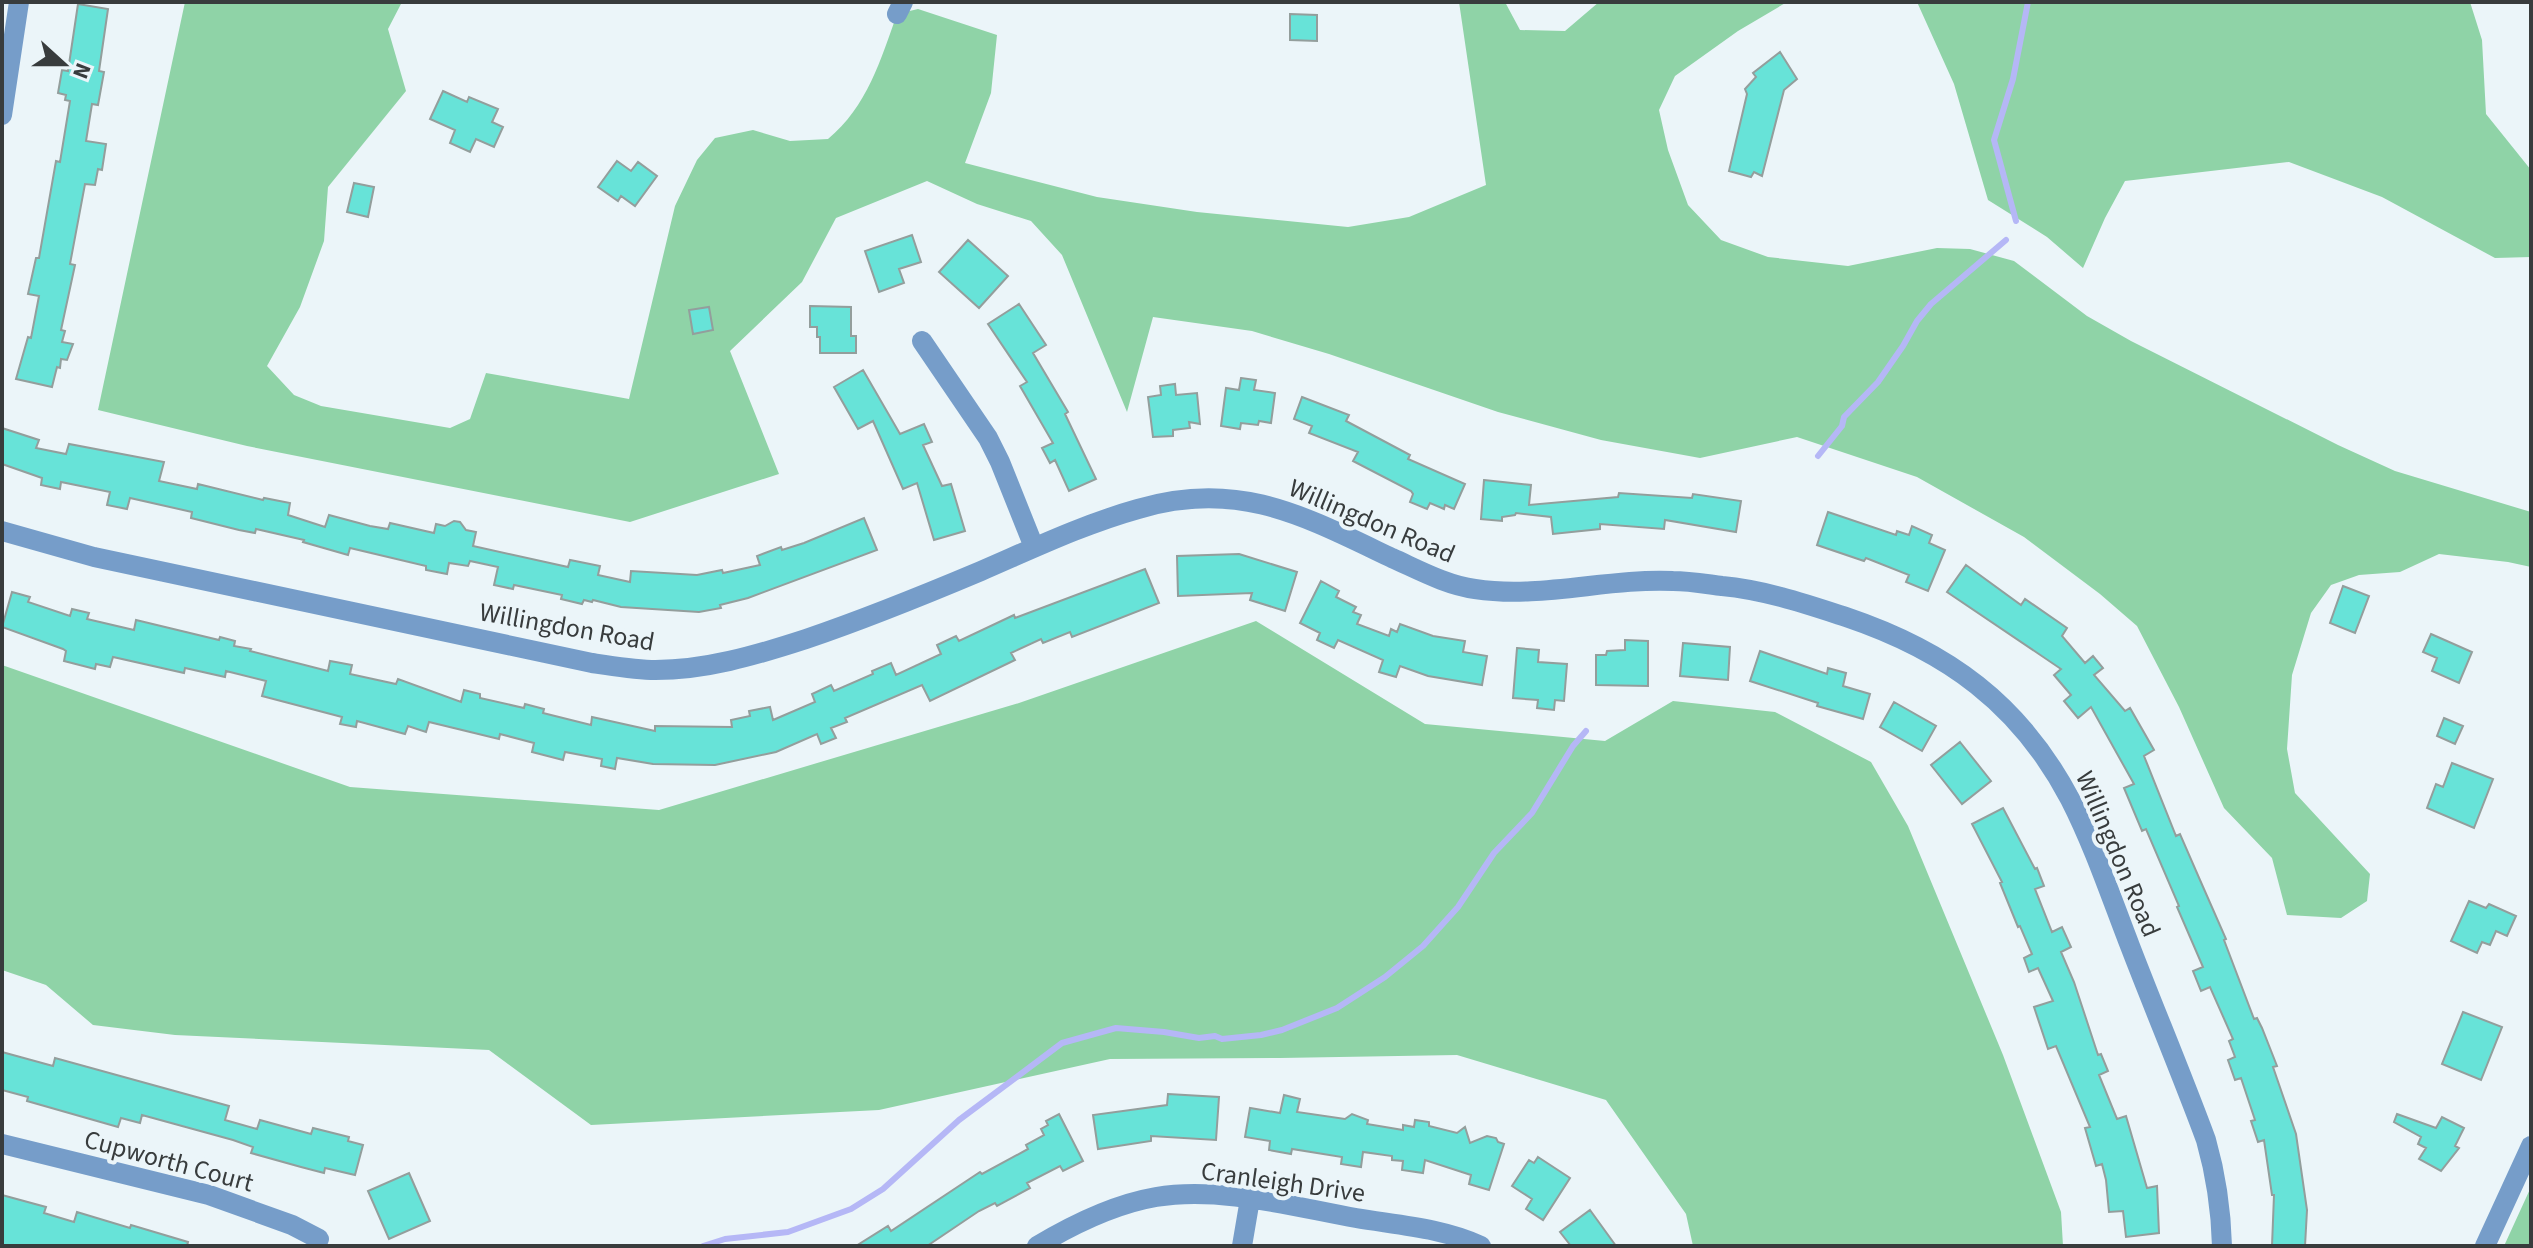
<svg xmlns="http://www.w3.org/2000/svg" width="2533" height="1248" viewBox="0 0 2533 1248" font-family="'Source Sans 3',sans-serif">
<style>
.green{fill:#8fd3a7}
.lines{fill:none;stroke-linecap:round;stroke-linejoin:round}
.stream{stroke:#b5b7f6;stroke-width:6}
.building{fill:#67e3d8;stroke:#939e9c;stroke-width:2}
.minor{stroke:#769dc9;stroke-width:20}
.labels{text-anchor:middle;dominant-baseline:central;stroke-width:8;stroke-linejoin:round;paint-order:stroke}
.street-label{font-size:26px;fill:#383c3d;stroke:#ebf5f9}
</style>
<rect width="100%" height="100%" fill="#ebf5f9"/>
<path class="green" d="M 185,2 L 402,2 L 388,29 L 406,91 L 328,187 L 324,241 L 300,307 L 267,366 L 294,395 L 321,406 L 450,428 L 470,419 L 486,373 L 629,399 L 675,206 L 697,160 L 715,138 L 753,130 L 790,141 L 828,139 C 867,107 881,59 897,14 L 918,9 L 997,35 L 991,93 L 965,163 L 1097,197 L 1197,212 L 1348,227 L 1409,217 L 1486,185 L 1459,2 L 1505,2 L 1520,30 L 1565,31 L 1599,2 L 1787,2 L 1738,31 L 1675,76 L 1659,110 L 1668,150 L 1688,205 L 1721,240 L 1768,257 L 1848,266 L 1937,248 L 1970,249 L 2014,261 L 2087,316 L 2131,341 L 2338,445 L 2395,471 L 2531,512 L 2531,567 L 2508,562 L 2439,554 L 2400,572 L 2359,575 L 2331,585 L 2311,613 L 2292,675 L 2287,749 L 2295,793 L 2370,874 L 2367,901 L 2341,918 L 2287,915 L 2272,858 L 2224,808 L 2179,707 L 2137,626 L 2100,594 L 2024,537 L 1917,477 L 1797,437 L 1700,458 L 1601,440 L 1498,412 L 1329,354 L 1252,331 L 1153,317 L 1127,412 L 1062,255 L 1031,221 L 977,204 L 927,181 L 836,218 L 802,282 L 730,351 L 779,474 L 630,522 L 247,446 L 98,410 Z
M 1917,2 L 2470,2 L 2482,40 L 2486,114 L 2531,170 L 2531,257 L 2495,258 L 2382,197 L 2289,162 L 2125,181 L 2105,218 L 2083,268 L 2047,237 L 1988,200 L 1954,84 Z
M 1256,621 L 1425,724 L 1605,741 L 1673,701 L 1775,712 L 1871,762 L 1908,826 L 2003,1055 L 2061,1212 L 2063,1246 L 1693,1246 L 1686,1214 L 1606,1100 L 1457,1055 L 1280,1058 L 1110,1059 L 879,1110 L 591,1125 L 489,1050 L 175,1035 L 93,1025 L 46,985 L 2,970 L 2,665 L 350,787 L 659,810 L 1019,703 Z
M 2531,1187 L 2531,1246 L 2504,1246 Z"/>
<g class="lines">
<path class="stream" d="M 2016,221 L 1994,140 L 2013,79 L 2028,2
M 1818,456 L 1842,426 L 1844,417 L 1878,382 L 1903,346 L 1917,321 L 1931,304 L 2006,240
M 703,1246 L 725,1239 L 788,1232 L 851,1209 L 883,1189 L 959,1120 L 1062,1043 L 1116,1028 L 1164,1032 L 1199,1038 L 1215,1036 L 1222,1039 L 1261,1035 L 1282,1030 L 1337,1008 L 1385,977 L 1423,946 L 1458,907 L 1494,853 L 1532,813 L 1573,746 L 1586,731"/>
</g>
<path class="building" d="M 78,4 L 108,9 L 99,71 L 104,72 L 98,105 L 92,104 L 86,141 L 106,144 L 102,170 L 98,169 L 95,185 L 85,184 L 70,264 L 75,265 L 61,330 L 65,331 L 62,342 L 73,344 L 67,360 L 61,359 L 60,368 L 57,367 L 52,387 L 16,379 L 28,337 L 31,338 L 39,296 L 28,294 L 36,258 L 39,258 L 56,161 L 60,162 L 70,101 L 65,100 L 66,95 L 58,93 L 62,70 L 68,71 Z
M 1290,14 L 1317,15 L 1317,41 L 1290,40 Z
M 1780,52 L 1797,79 L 1784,90 L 1762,176 L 1754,172 L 1751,177 L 1729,171 L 1747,94 L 1745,89 L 1756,77 L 1753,73 Z
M 443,91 L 467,102 L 469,97 L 498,109 L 492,122 L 503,127 L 494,147 L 476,139 L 470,152 L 450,143 L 455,130 L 430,119 Z
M 617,161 L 631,171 L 638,162 L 657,176 L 635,206 L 621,196 L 618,201 L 598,187 Z
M 354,183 L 374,187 L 368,217 L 347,212 Z
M 912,235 L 921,262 L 899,269 L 904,283 L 879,292 L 865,251 Z
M 968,240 L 1008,276 L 979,308 L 939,272 Z
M 1019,304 L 1046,345 L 1033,353 L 1068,412 L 1065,414 L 1096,479 L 1069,491 L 1055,460 L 1050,463 L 1042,448 L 1053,443 L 1020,386 L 1027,382 L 988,324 Z
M 810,306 L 851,307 L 851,336 L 856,336 L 856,353 L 820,353 L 820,337 L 817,337 L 817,327 L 810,327 Z
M 709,307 L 713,330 L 693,334 L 689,310 Z
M 863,370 L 900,434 L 924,424 L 932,442 L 923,445 L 942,486 L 951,484 L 965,531 L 934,540 L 917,483 L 903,489 L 873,421 L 858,429 L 834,387 Z
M 1241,378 L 1256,380 L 1254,390 L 1275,393 L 1271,423 L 1259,421 L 1258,425 L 1241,423 L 1240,429 L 1221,426 L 1226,388 L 1239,390 Z
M 1175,384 L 1176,395 L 1197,393 L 1200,424 L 1189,422 L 1190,428 L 1173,430 L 1173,436 L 1153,437 L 1148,397 L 1161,395 L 1160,386 Z
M 1302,397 L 1349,415 L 1346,421 L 1410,455 L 1408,459 L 1465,484 L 1454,509 L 1445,505 L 1444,509 L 1430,503 L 1427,509 L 1410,502 L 1413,494 L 1411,491 L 1353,461 L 1358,452 L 1309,433 L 1312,426 L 1294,419 Z
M 2,428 L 39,440 L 36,448 L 66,454 L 69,444 L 164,462 L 159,481 L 197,489 L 198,484 L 263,500 L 264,498 L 290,503 L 288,515 L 325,527 L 329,515 L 370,526 L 388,529 L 390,523 L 434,533 L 436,524 L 445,526 L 454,521 L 460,522 L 466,530 L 476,532 L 473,546 L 568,567 L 570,560 L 600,566 L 598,575 L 630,582 L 631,571 L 697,575 L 722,570 L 723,573 L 760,565 L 757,556 L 781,547 L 782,550 L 804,543 L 864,518 L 877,550 L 748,598 L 720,605 L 721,608 L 699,612 L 621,607 L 593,600 L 592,602 L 584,600 L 582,604 L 561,599 L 562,595 L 514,585 L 513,589 L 494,585 L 498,567 L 470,561 L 468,566 L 449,563 L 447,574 L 426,570 L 426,566 L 350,548 L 348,555 L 303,542 L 304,540 L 256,529 L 255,533 L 239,530 L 191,518 L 192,512 L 130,498 L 127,509 L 107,505 L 110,492 L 61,482 L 60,489 L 41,485 L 42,478 L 2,464 Z
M 1484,480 L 1531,485 L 1529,505 L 1618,497 L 1619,493 L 1692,498 L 1693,494 L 1741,501 L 1736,532 L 1665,520 L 1664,529 L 1600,524 L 1600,529 L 1553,534 L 1551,517 L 1516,513 L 1515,515 L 1502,517 L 1502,521 L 1481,519 Z
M 1828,512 L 1896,535 L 1897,531 L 1909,535 L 1912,526 L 1932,535 L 1929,543 L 1945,550 L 1928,591 L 1906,582 L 1909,575 L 1866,558 L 1864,561 L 1817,545 Z
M 1239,554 L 1297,572 L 1285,611 L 1250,600 L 1252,593 L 1178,596 L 1177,556 Z
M 1966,565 L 2021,605 L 2025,599 L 2067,628 L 2062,636 L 2085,663 L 2093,656 L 2103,668 L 2094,675 L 2125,711 L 2130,708 L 2154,750 L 2144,756 L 2176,836 L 2180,834 L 2200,880 L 2226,939 L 2224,940 L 2254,1019 L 2257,1018 L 2262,1028 L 2277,1066 L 2273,1067 L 2296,1134 L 2307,1210 L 2305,1246 L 2272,1246 L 2274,1195 L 2272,1195 L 2264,1140 L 2258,1142 L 2251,1121 L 2255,1120 L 2241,1078 L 2235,1080 L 2228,1060 L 2235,1057 L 2229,1041 L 2233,1039 L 2210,987 L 2201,991 L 2193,971 L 2203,967 L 2177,907 L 2179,906 L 2146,829 L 2142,831 L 2124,788 L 2134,784 L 2091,707 L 2078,718 L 2064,701 L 2071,695 L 2054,675 L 2061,669 L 1947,592 Z
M 1145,569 L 1159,603 L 1072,637 L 1070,632 L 1043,643 L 1041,639 L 1011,653 L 1015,660 L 930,701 L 922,685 L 845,718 L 847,722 L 831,728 L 836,738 L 821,744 L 817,734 L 776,752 L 715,765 L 653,764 L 617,758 L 615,769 L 601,766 L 602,759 L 565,752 L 563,760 L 532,752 L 534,743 L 500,734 L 499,739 L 429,722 L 426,732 L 408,726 L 405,734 L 357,721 L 356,727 L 340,724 L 342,717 L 262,696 L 266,681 L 226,671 L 225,677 L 185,668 L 184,673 L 113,657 L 110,667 L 96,664 L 95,669 L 64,661 L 66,651 L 63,649 L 2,627 L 12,592 L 30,597 L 28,602 L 70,616 L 72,609 L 89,613 L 87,619 L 134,630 L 136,620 L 219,640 L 220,637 L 235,641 L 234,646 L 251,649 L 250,651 L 328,671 L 330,661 L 352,665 L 350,674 L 396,684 L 398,679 L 461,702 L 464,690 L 480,694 L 480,698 L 524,708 L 525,704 L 544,709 L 543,713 L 591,725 L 592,717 L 655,731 L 655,726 L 732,727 L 731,720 L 750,716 L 749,711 L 770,707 L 773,720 L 815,702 L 812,694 L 831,685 L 834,691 L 873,674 L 872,671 L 891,663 L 896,675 L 941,654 L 937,645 L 956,636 L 959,641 L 1014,615 L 1015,618 Z
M 1321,581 L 1339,591 L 1336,597 L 1356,607 L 1353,612 L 1361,615 L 1357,624 L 1389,636 L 1391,629 L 1397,632 L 1400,624 L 1433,636 L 1465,641 L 1463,652 L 1487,656 L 1482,685 L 1428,676 L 1400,666 L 1396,677 L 1379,672 L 1383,660 L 1338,640 L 1334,648 L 1317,640 L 1320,633 L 1300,623 Z
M 2343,586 L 2369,596 L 2355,633 L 2330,623 Z
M 2431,634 L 2472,652 L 2459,683 L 2432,671 L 2437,658 L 2423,652 Z
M 1625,640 L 1648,641 L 1648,686 L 1596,685 L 1596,655 L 1606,655 L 1607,651 L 1625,650 Z
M 1683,643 L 1730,647 L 1728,680 L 1680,676 Z
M 1517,648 L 1539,650 L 1538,662 L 1567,664 L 1564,701 L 1555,700 L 1554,710 L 1537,708 L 1538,700 L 1513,698 Z
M 1760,651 L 1827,674 L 1828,668 L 1846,673 L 1843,686 L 1870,694 L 1863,719 L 1817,706 L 1818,703 L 1750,681 Z
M 1894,702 L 1936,726 L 1922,751 L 1880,727 Z
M 2444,718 L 2463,726 L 2455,744 L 2437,736 Z
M 1960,742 L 1991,781 L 1962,804 L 1931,765 Z
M 2452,763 L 2493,779 L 2474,828 L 2427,808 L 2436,784 L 2443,787 Z
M 2003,808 L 2035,869 L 2037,868 L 2044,886 L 2035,889 L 2052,932 L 2062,927 L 2071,947 L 2061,952 L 2074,982 L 2098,1055 L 2101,1054 L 2108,1071 L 2099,1075 L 2117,1119 L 2126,1116 L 2147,1188 L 2157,1186 L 2159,1233 L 2126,1237 L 2123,1211 L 2109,1212 L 2106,1180 L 2102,1164 L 2096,1166 L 2085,1128 L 2090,1127 L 2056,1046 L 2048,1049 L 2034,1007 L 2053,1001 L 2038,968 L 2029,972 L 2024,958 L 2032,954 L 2020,926 L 2018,927 L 2000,883 L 2002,882 L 1972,824 Z
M 2469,901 L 2486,908 L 2489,904 L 2516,916 L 2507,936 L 2496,931 L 2490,945 L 2482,942 L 2477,953 L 2451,941 Z
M 2463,1012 L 2502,1027 L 2481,1080 L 2442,1064 Z
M 2,1052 L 53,1066 L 55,1058 L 229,1106 L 225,1120 L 257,1129 L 260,1120 L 311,1134 L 313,1128 L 349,1137 L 348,1141 L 363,1145 L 355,1175 L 325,1168 L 324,1173 L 301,1167 L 251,1153 L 253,1147 L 233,1140 L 142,1115 L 140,1123 L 121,1118 L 118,1127 L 27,1101 L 28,1097 L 2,1090 Z
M 1168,1094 L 1219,1097 L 1216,1140 L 1151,1136 L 1151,1141 L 1098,1149 L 1093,1115 L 1167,1105 Z
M 1284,1095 L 1300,1099 L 1297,1112 L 1345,1119 L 1352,1114 L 1368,1120 L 1367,1124 L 1403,1130 L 1403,1125 L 1414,1127 L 1415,1120 L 1429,1122 L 1429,1126 L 1457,1133 L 1465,1127 L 1470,1143 L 1487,1136 L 1496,1138 L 1498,1142 L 1504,1144 L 1489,1190 L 1469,1184 L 1471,1175 L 1425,1160 L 1423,1173 L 1402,1170 L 1403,1161 L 1392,1160 L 1392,1156 L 1363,1152 L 1361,1167 L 1341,1164 L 1342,1157 L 1292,1149 L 1291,1154 L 1269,1150 L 1270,1141 L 1245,1137 L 1250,1108 L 1280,1113 Z
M 1059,1114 L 1083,1161 L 1063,1171 L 1060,1166 L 1027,1183 L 1030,1188 L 997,1206 L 995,1203 L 979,1211 L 927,1246 L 856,1246 L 888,1226 L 891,1231 L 980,1172 L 982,1174 L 1028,1149 L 1026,1145 L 1044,1135 L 1041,1129 L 1048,1125 L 1046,1121 Z
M 2397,1114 L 2436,1128 L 2442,1117 L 2464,1128 L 2455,1146 L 2459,1148 L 2441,1171 L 2419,1159 L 2426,1148 L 2418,1144 L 2421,1137 L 2394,1122 Z
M 1538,1157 L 1570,1178 L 1543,1220 L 1526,1209 L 1532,1199 L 1512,1186 L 1529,1160 L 1534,1163 Z
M 409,1173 L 430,1221 L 389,1239 L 368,1191 Z
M 2,1195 L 46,1207 L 44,1213 L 74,1222 L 77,1212 L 130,1228 L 131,1225 L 188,1242 L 187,1246 L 2,1246 Z
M 1590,1210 L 1616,1246 L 1571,1246 L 1560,1232 Z"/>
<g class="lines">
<path class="minor" d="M 897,14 L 903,2
M 2,115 L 19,2
M 922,341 L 988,438 L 1000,462 L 1034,547
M 2,531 L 94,557 L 592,663 C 612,666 631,669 651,670 C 703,671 757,655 806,639 C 865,619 924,595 981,571 C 1032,549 1084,524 1138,509 C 1238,479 1304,516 1392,558 C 1419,570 1446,585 1475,589 C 1541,599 1607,578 1673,581 C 1689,581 1706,584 1722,586 C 1765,590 1806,604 1846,617 C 1947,651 2020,704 2070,799 C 2094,846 2111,897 2130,946 C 2155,1011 2182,1075 2206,1140 C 2216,1175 2221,1209 2222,1246
M 2,1144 L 209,1195 L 292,1225 L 319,1239
M 1037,1246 C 1072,1225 1115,1204 1156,1197 C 1219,1186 1294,1207 1356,1218 C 1397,1225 1443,1228 1481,1246
M 1242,1246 L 1250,1199
M 2485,1246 L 2531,1146"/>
</g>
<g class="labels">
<g class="street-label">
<text transform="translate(1372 521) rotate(23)">Willingdon Road</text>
<text transform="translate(567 627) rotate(10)">Willingdon Road</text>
<text transform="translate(2118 854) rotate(67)">Willingdon Road</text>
<text transform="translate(169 1161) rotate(15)">Cupworth Court</text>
<text transform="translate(1283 1182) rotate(8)">Cranleigh Drive</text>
</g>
</g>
<rect width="2533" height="1248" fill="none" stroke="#383c3d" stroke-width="8"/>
<g transform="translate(64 64) rotate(111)" stroke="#ebf5f9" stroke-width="6" paint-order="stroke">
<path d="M0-6L14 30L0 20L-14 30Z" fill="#383c3d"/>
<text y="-12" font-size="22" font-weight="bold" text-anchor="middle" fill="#383c3d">N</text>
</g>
</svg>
